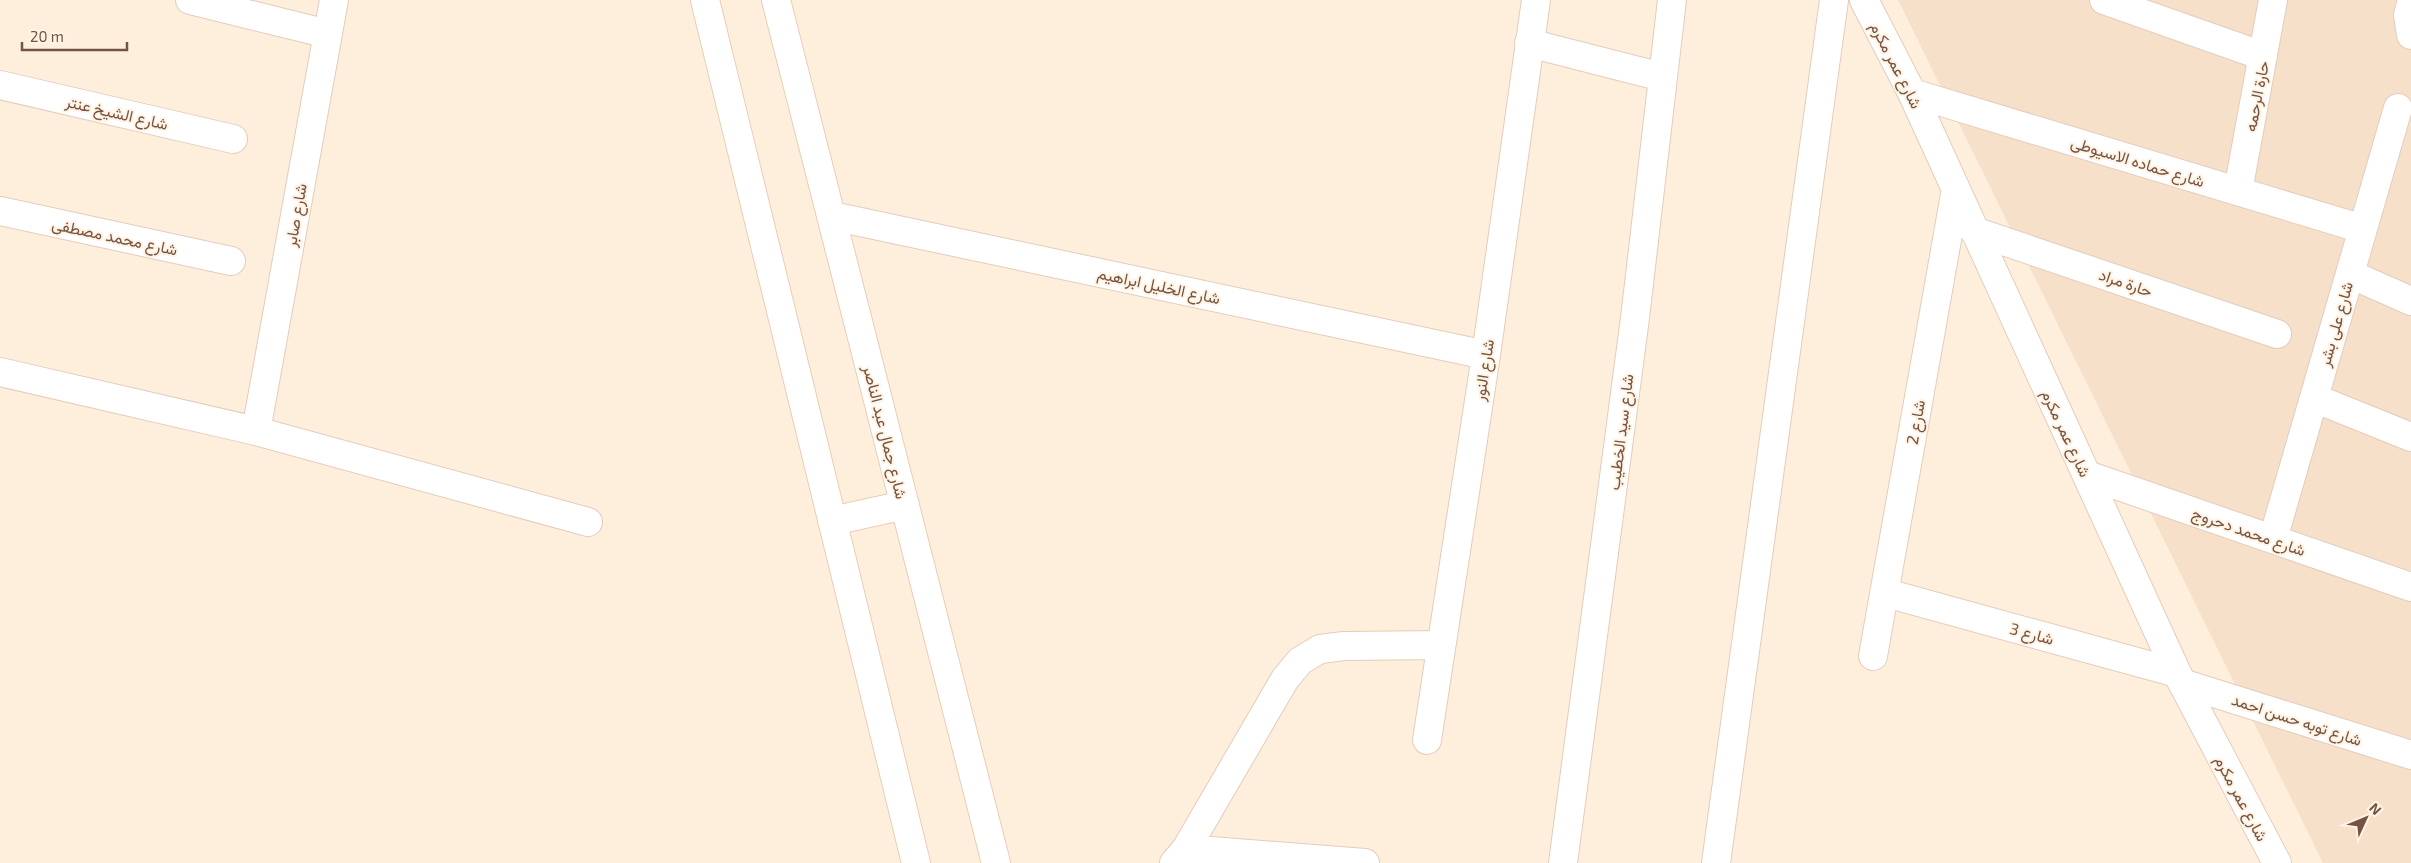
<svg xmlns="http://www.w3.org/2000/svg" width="2411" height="863" viewBox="0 0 2411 863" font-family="'Exo 2',Vazirmatn,sans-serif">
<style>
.residential{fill:#f6e0ca}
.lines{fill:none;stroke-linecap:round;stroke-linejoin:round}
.street-casing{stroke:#e4ccbb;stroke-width:30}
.secondary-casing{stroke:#eacdb7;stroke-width:30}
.street{stroke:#fff;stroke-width:28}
.secondary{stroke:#fff;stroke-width:28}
.labels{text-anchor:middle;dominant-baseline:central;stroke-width:4;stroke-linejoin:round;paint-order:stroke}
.street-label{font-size:16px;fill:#755343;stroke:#fff3e4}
</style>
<rect width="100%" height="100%" fill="#feefdc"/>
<path class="residential" d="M 1898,0 L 2411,0 L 2411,863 L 2323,863 Z"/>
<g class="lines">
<g class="street-casing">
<path id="street" d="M 190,0 L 328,34
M 1864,0 L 1912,93 L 2177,673 L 2277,863
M 2104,0 L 2263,56
M 2411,3 L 2408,15 L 2411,35
M 1529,43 L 1662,77
M 0,85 L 233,139
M 1912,93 L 2363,229
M 2238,191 L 2273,0
M 0,211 L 231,261
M 832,216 L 1486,355
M 1974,231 L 2277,334
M 2350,274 L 2411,301
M 0,372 L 256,431 L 588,522
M 2314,398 L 2411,437
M 256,431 L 334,0
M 2087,475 L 2411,587
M 2273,539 L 2398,108
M 1886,593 L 2177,673
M 1873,656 L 1956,189
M 2182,683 L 2411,755
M 1427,740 L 1486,355 L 1536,0
M 1186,849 L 1365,863
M 1174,863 L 1186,849 L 1285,679 L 1300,661 L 1320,649 L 1344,646 L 1441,645
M 1563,863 L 1635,318 L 1672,0
M 1716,863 L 1834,0"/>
</g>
<g class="secondary-casing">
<path id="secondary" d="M 705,0 L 916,863
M 776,0 L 996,863
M 832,521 L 905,505"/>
</g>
<use href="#street" class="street"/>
<use href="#secondary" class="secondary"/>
</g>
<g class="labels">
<g class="street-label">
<text transform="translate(1897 65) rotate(63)">شارع عمر مكرم</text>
<text transform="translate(2256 96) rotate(-79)">حارة الرحمه</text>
<text transform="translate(117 112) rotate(13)">شارع الشيخ عنتر</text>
<text transform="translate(2138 161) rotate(17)">شارع حماده الاسيوطى</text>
<text transform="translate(295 215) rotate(-80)">شارع صابر</text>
<text transform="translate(115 236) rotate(12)">شارع محمد مصطفى</text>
<text transform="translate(2126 282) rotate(19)">حارة مراد</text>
<text transform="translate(1159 285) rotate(12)">شارع الخليل ابراهيم</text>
<text transform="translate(2335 324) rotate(-74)">شارع على بشر</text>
<text transform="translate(1483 370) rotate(-81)">شارع النور</text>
<text transform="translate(1915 422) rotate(-80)">شارع 2</text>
<text transform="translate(886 432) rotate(76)">شارع جمال عبد الناصر</text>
<text transform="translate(1620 432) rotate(-83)">شارع سيد الخطيب</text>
<text transform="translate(2067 433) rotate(65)">شارع عمر مكرم</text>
<text transform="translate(2249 531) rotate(19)">شارع محمد دحروج</text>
<text transform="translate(2032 633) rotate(15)">شارع 3</text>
<text transform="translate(2297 719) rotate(18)">شارع توبه حسن احمد</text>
<text transform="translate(2242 798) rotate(62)">شارع عمر مكرم</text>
</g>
</g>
<g transform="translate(2366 818) rotate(46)" stroke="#fff3e4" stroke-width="4" paint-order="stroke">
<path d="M0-4L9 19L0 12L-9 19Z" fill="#755343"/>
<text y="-8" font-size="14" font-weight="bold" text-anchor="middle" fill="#755343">N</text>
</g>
<path d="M22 42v8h105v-8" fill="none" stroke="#755343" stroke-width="2.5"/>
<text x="30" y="42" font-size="15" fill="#755343" stroke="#fff3e4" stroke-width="4" paint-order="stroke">20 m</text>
</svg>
